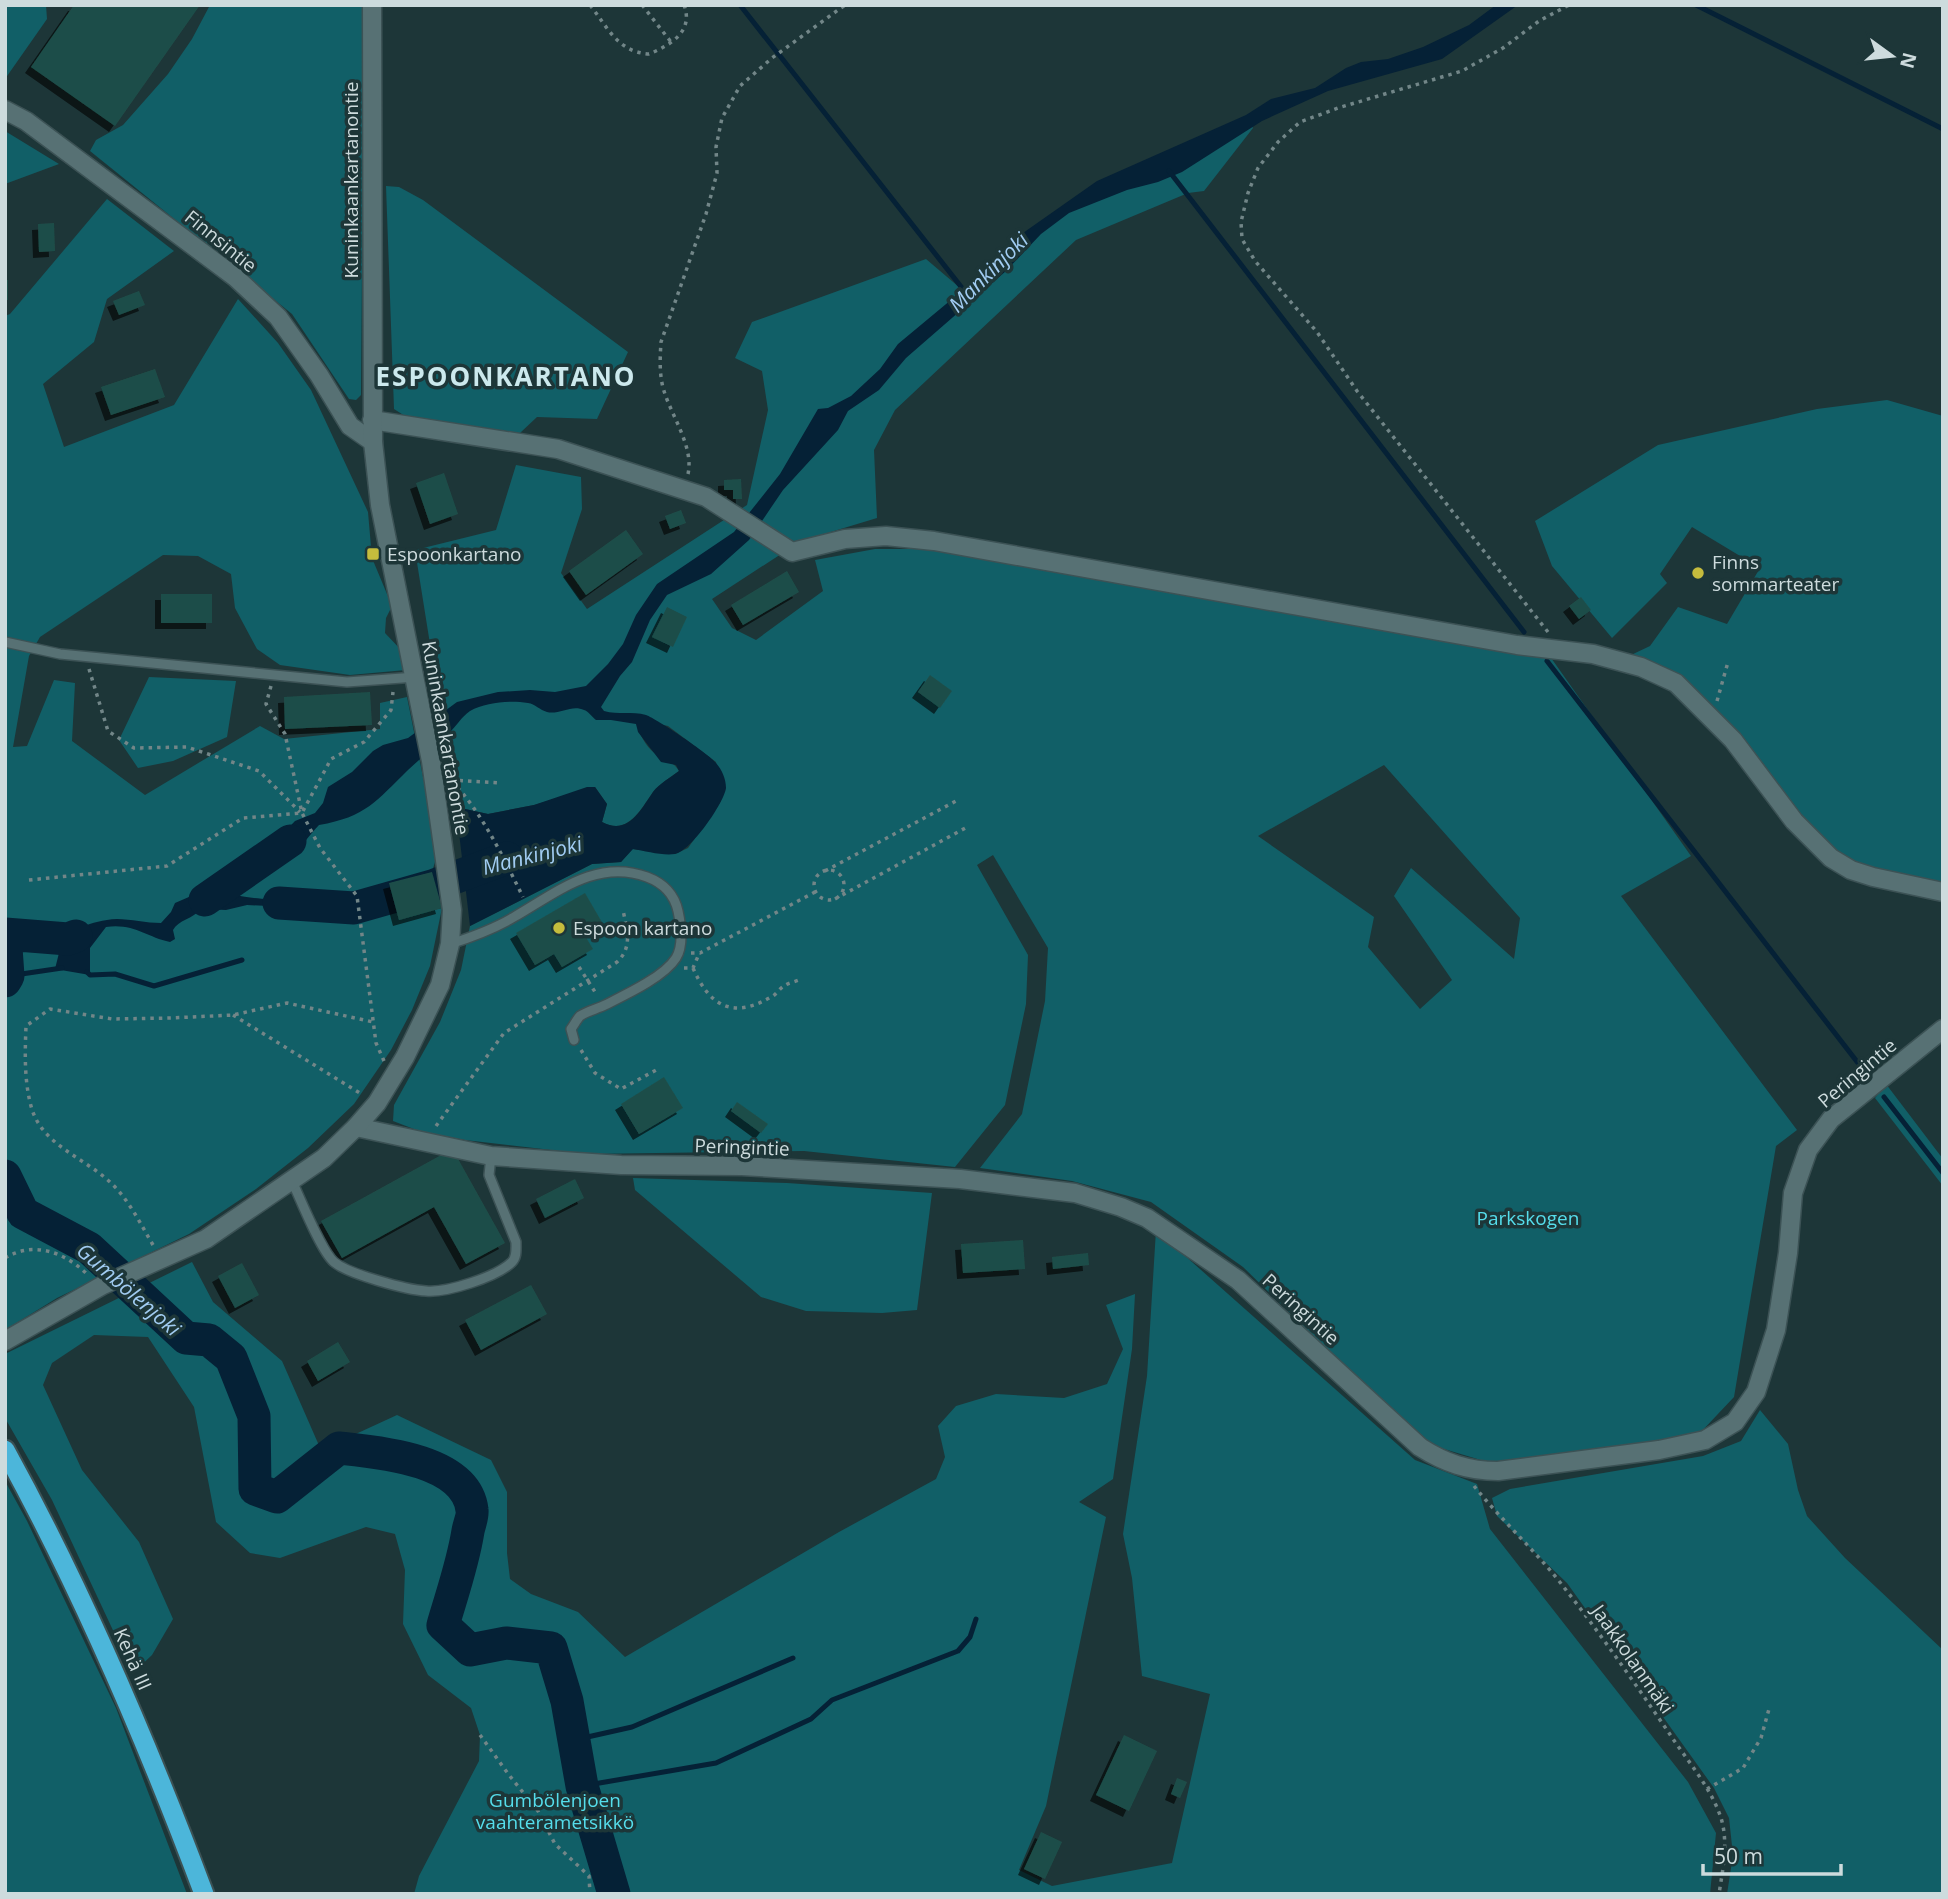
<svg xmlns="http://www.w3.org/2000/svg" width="1948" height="1899" viewBox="0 0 1948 1899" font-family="'Open Sans',sans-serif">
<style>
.green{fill:#115f67;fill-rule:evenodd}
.water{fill:#052136}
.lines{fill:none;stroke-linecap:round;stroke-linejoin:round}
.stream{stroke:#052136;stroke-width:5}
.river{stroke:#052136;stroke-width:33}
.building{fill:#1e4e49;filter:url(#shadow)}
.service-casing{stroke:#3c5255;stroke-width:12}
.minor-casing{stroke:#3c5255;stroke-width:21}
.tertiary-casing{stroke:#3c5255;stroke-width:21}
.trunk-casing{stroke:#3c5255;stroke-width:23}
.path{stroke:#728688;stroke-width:3.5;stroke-dasharray:3.5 5;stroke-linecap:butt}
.service{stroke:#577174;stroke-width:9}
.minor{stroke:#577174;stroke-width:18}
.tertiary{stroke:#577174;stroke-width:18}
.trunk{stroke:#4cb6da;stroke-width:19}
.poi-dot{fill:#c5bc3d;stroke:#1d3638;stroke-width:2.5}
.labels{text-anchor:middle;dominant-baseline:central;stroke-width:7;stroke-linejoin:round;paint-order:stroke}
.street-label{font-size:19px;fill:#cddbdd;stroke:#1d3638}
.poi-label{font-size:19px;fill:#cddbdd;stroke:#1d3638;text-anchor:start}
.park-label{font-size:19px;fill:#55ddeb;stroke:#1d3638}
.water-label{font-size:21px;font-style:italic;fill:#a1ccf2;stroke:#1d3638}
.district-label{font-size:26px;font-weight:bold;letter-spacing:2px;fill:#cce9ed;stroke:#1d3638}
</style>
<defs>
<filter id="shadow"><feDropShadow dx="-6" dy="6" stdDeviation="0" flood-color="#0009"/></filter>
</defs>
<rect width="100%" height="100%" fill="#1d3638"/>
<path class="green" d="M 5,5 L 46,5 L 47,19 L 5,79 Z
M 210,5 L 364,5 L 361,395 L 356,400 L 349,399 L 292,314 L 90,151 L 96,140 L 123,125 L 168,74 L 192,39 Z
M 1248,118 L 1253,128 L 1204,191 L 1188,193 L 1076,240 L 895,410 L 874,450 L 877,518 L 801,541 L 712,599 L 732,628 L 756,640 L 823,591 L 815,560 L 875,549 L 934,549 L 1549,655 L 1691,856 L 1621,896 L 1797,1130 L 1776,1146 L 1734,1397 L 1700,1433 L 1514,1470 L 1424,1443 L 1243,1267 L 1151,1202 L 1072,1181 L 980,1168 L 1022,1114 L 1045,1001 L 1048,948 L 993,855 L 977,865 L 1028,955 L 1026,1004 L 1005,1105 L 955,1167 L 804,1151 L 586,1154 L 465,1140 L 419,1131 L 393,1121 L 394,1105 L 440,1022 L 461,970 L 470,926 L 592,864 L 621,862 L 632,849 L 675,854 L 688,848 L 721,801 L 716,762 L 668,726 L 635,719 C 638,730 643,742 651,750 C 660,759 673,760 679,771 C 671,777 659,784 653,792 C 641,809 628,836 602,822 L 607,804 L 595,787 L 534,805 L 488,814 L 456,807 L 415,550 L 496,530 L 516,465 L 581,477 L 582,509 L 561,573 L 587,609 L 747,505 L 768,410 L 762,371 L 735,358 L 752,322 L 926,259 L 966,293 L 1070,207 ZM 1384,765 L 1520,918 L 1514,959 L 1411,868 L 1394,896 L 1452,980 L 1420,1009 L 1368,947 L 1374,917 L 1258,836 Z
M 5,131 L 59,164 L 5,184 Z
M 386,186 L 399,187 L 423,200 L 628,352 L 597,419 L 537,417 L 520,433 L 405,416 L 394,409 Z
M 107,199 L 174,251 L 107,299 L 94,342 L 43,384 L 64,447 L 174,405 L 238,299 L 278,343 L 311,390 L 368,512 L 372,558 L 392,606 L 386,618 L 385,633 L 403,652 L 406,670 L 350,675 L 280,665 L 257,649 L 235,608 L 231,574 L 198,556 L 163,555 L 40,637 L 29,656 L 13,747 L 27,746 L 54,680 L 75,683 L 72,741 L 145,795 L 260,726 L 284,739 L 380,729 L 380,703 L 407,697 L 438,852 L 432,872 L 389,883 L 399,919 L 442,908 L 430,966 L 412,1010 L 391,1050 L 354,1104 L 308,1148 L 256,1189 L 189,1234 L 57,1298 L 5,1330 L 5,316 L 10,314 Z
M 1887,400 L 1943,416 L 1943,888 L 1857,867 L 1825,846 L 1757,758 L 1683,679 L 1631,655 L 1650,646 L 1678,607 L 1727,624 L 1760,568 L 1692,527 L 1660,574 L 1667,583 L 1612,638 L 1552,566 L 1535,521 L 1658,445 L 1817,409 Z
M 149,677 L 236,681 L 227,737 L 173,761 L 138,768 L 119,740 Z
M 1886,1084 L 1943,1159 L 1943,1186 L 1875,1098 Z
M 633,1178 L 787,1183 L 932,1193 L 917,1310 L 882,1313 L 806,1311 L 761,1297 L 635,1190 Z
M 1156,1230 L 1415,1460 L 1477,1484 L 1490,1529 L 1688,1782 L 1716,1833 L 1710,1894 L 414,1894 L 419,1876 L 479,1761 L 480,1735 L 471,1708 L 428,1675 L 403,1624 L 405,1570 L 395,1534 L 366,1527 L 280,1558 L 250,1553 L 216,1522 L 194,1407 L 148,1337 L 94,1335 L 52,1363 L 43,1385 L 82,1470 L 139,1542 L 173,1619 L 152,1655 L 133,1673 L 52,1500 L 5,1418 L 5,1354 L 192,1262 L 213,1302 L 282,1361 L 321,1450 L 397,1415 L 491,1460 L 507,1492 L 507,1553 L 510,1579 L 531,1594 L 578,1612 L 625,1657 L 839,1532 L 936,1479 L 945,1457 L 938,1426 L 956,1406 L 996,1394 L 1064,1398 L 1107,1384 L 1123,1349 L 1106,1305 L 1135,1294 L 1132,1349 L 1113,1479 L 1079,1502 L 1106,1517 L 1046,1806 L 1019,1870 L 1052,1886 L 1172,1863 L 1210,1694 L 1142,1676 L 1132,1578 L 1123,1534 L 1147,1376 Z
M 1760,1410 L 1788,1444 L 1798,1490 L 1807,1516 L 1845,1558 L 1943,1650 L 1943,1894 L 1727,1894 L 1733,1855 L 1729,1818 L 1714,1788 L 1567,1583 L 1497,1516 L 1492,1498 L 1510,1489 L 1703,1456 L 1741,1441 Z
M 5,1481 L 27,1521 L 116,1708 L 187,1894 L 5,1894 Z"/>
<path class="water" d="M 1496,5 L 1518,5 L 1442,59 L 1328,91 L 1262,121 L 1182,172 L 1158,182 L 1127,190 L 1069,213 L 1041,234 L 1006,271 L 906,358 L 879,390 L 848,411 L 838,430 L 783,490 L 749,540 L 711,574 L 667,595 L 650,620 L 632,662 L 620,676 L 601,707 L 604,711 C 618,715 632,711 646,715 C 657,719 709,754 716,763 C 722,770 726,779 726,788 C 724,803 691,851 675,854 C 663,856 645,851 633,849 L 621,862 L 592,864 L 470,926 L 456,807 L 488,814 L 534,805 L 587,787 L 595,787 L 607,804 L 602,822 C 629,836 641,809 653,792 C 659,784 671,777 679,771 L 676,765 L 661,762 L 638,732 L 636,724 L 611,720 L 596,720 C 592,717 588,711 584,710 C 572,704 559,715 547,712 C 540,710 535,704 528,703 C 510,700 486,702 470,711 C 461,717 456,727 448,734 C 435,746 421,758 408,770 C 376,801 366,817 319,825 C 297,848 288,875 251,866 L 244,872 L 233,893 C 242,900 295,900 309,900 C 323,899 334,895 348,897 L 349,901 L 346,903 L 307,908 L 247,905 L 226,910 L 201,909 C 193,919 178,920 173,930 L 175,939 L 170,942 C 146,937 134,923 106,927 L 90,948 L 90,975 L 55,969 L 59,953 L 54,943 L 44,942 L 34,945 L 30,932 C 70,940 83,920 117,919 C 131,919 146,923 161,923 L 171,912 L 175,903 L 212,887 L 244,861 L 257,855 L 275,842 L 295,821 L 315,813 L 323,803 L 328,787 L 352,772 L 373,751 L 383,745 L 408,738 L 457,702 L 498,692 L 530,690 L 555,692 L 586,686 L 608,664 L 623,644 L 636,615 L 657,584 L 734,532 L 780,474 L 818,409 L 828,408 L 851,396 L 880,369 L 898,344 L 999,260 L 1023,233 L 1097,181 L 1246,115 L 1271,99 L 1315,88 L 1346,68 L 1361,62 L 1388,59 L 1423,47 L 1469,25 Z"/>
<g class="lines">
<path class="stream" d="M 740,5 L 966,293
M 1696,5 L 1943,129
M 1169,171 L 1524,632
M 1547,661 L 1865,1072
M 87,972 L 90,975 L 115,974 L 154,986 L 242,960
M 8,976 L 62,968
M 1884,1097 L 1943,1173
M 574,1740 L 632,1727 L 793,1658
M 582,1786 L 716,1763 L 811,1719 L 832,1700 L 958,1651 L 970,1637 L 976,1619"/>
<path class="river" d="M 205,900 L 290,841
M 279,903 L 354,908 L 435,885 L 507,858
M 5,934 L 68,939 L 76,936
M 5,934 L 8,976 L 5,981
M 5,1176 L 23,1213 L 89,1248 L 186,1338 L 209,1340 L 231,1358 L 254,1416 L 255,1489 L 277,1497 L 339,1448 C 377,1452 466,1459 472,1510 C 473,1516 469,1525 468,1531 C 463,1563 452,1594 443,1625 L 470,1650 L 506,1643 L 551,1648 L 567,1701 L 582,1786 L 614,1894"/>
</g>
<path class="building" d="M 74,5 L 200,5 L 115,126 L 31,67 Z
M 54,223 L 55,251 L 39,252 L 38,224 Z
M 5,280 L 8,280 L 8,300 L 5,300 Z
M 139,291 L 145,305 L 119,315 L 113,301 Z
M 155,369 L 165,397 L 111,415 L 101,387 Z
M 444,473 L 458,514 L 430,524 L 416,483 Z
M 741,479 L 742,499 L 733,499 L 733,490 L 724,490 L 724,480 Z
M 681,510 L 686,523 L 670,529 L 665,516 Z
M 626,530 L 643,554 L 586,595 L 569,571 Z
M 787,571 L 799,592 L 743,625 L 731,605 Z
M 161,594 L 212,594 L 212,623 L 161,623 Z
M 1581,597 L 1591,610 L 1579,619 L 1569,606 Z
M 667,607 L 687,617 L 673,647 L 652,637 Z
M 930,675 L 952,691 L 940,708 L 918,692 Z
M 370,692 L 372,725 L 285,729 L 284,697 Z
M 432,872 L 442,908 L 399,920 L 389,883 Z
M 585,893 L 603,924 L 584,934 L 593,949 L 562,967 L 554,954 L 535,965 L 516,933 Z
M 664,1077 L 683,1108 L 639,1134 L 621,1104 Z
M 737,1102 L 768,1124 L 761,1133 L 731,1111 Z
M 443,1154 L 457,1157 L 505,1243 L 466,1264 L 434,1207 L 342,1258 L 321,1221 Z
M 575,1179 L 584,1198 L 545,1218 L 536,1199 Z
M 1023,1240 L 1025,1269 L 963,1273 L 961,1244 Z
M 1088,1253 L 1089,1265 L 1053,1269 L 1052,1257 Z
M 242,1263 L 259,1295 L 235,1308 L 218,1276 Z
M 531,1285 L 547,1314 L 481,1350 L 465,1320 Z
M 338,1342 L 350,1362 L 318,1381 L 307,1361 Z
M 1124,1735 L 1157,1751 L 1129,1811 L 1096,1795 Z
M 1177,1778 L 1187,1782 L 1180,1798 L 1171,1794 Z
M 1041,1832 L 1062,1842 L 1045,1879 L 1024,1869 Z"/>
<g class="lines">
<g class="service-casing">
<path id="service" d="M 5,642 L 60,654 L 347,682 L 416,677
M 450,944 C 472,937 494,929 514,917 C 556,893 597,858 647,877 C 663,883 674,893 678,911 C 681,925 684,945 676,958 C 664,977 625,995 605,1005 C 597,1009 587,1011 580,1016 C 577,1019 574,1025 571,1029 L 574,1040
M 292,1181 C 300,1198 321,1251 334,1262 C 348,1274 407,1290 426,1291 C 446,1293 497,1277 512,1262 C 517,1257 516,1250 516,1242 L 489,1175 L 491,1156"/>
</g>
<g class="minor-casing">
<path id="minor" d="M 5,110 L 26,121 L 235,277 L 278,317 L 319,375 L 350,426 L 373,442
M 372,420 L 558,449 L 706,497 L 792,552 L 845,539 L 886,536 L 934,541 L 1517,645 L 1593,654 L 1641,667 L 1676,683 L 1733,740 L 1794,821 L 1831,858 L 1851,870 L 1873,877 L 1943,892
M 356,1127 L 491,1156 L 621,1165 L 742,1166 L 960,1179 L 1075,1193 L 1121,1207 L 1147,1218 L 1238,1280 L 1420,1447 C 1445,1463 1468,1471 1498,1471 L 1659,1450 L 1705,1440 L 1735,1422 L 1756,1392 L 1776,1330 L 1788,1253 L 1793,1193 L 1808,1150 L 1831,1119 L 1943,1029"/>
</g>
<g class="tertiary-casing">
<path id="tertiary" d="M 5,1341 L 103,1285 L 206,1239 L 324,1158 L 356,1127 L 377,1103 L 405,1057 L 440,985 L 450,944 L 452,910 L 431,761 L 380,505 L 373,442 L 372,5"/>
</g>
<g class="trunk-casing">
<path id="trunk" d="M 5,1450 C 83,1592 147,1742 204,1894"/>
</g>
<path class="path" d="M 590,5 C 608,28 618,52 649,54 C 671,45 694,31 684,5
M 642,5 L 671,42
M 688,474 C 694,447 672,417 664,391 C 659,375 660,358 661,342 L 706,214 L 717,173 L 716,147 L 722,118 L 740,86 L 772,58 L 845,5
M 1548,632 L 1357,391 L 1317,332 L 1255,261 L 1242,239 L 1241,222 L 1248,193 L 1258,168 L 1278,142 L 1300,122 L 1338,108 L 1462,71 L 1503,48 L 1539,21 L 1569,5
M 89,669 L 108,731 L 134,748 L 187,747 L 259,771 L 300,812
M 271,686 L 266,704 L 285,734 L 302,813 L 320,848 L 357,896 L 376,1043 L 384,1061
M 1717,701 L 1728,662
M 451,780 L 501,783
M 452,781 C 483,814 503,857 523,897
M 303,811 L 331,759 L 364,742 L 391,710 L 393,692
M814 885a15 15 0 1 1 30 0a15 15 0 1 1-30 0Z
M 825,871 L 956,801
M 29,880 L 167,866 L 243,818 L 302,813
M 835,899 L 969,826
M 691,953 L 700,953 L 815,892
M 579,967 L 597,995
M 684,968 L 693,968 L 699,954
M 693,968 C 709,1005 732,1020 771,997 C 776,995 779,989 784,986 C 788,983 794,982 799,980
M 233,1015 L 363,1095
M 581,1050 L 595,1073 L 621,1089 L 658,1069
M 436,1126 L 504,1033 L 617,962 C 633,947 627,930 623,910
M 153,1245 C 140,1223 129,1200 111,1183 C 84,1157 41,1145 31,1106 C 24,1080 25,1052 26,1026 L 50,1009 L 112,1019 L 171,1018 L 233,1015 L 287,1003 L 373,1022
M 5,1258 C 35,1240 66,1253 89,1276
M 1474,1486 C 1503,1522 1538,1553 1566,1590 C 1602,1636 1636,1685 1669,1733 C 1686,1759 1709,1785 1720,1815 C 1729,1840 1723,1868 1719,1894
M 480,1735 L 509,1775 L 538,1811 L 555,1844 L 589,1876 L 590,1894
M 1707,1789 L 1743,1768 L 1761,1738 L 1769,1709"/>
<use href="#service" class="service"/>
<use href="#minor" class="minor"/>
<use href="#tertiary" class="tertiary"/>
<use href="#trunk" class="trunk"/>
</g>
<g class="poi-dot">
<rect x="366" y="547" width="14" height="14" rx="3.5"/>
<circle cx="1698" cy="573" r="7"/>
<circle cx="559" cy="928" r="7"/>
</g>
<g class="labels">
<g class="street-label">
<text transform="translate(351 180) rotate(-90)">Kuninkaankartanontie</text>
<text transform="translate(221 241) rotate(39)">Finnsintie</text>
<text transform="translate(446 738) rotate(80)">Kuninkaankartanontie</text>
<text transform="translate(1857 1073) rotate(-40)">Peringintie</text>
<text transform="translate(742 1147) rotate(2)">Peringintie</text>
<text transform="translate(1301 1309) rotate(42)">Peringintie</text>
<text transform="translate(133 1659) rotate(66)">Kehä III</text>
<text transform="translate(1633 1659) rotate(55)">Jaakkolanmäki</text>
</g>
<g class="poi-label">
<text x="387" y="554">Espoonkartano</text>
<text x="1712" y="562">Finns<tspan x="1712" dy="22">sommarteater</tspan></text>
<text x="573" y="928">Espoon kartano</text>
</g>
<g class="park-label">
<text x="1528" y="1218">Parkskogen</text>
<text x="555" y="1800">Gumbölenjoen<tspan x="555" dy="22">vaahterametsikkö</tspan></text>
</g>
<g class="water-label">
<text transform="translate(988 272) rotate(-45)">Mankinjoki</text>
<text transform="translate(532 855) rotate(-14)">Mankinjoki</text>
<text transform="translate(129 1289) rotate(41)">Gumbölenjoki</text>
</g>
<g class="district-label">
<text x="506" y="376">ESPOONKARTANO</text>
</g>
</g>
<rect width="1948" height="1899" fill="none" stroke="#cddbdd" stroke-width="14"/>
<g transform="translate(1892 56) rotate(105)" stroke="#1d3638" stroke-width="5" paint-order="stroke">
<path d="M0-5L12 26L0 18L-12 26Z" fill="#cddbdd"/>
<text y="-10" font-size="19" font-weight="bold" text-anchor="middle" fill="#cddbdd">N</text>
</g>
<path d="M1703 1864v10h138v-10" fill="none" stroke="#cddbdd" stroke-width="3.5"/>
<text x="1714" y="1864" font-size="21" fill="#cddbdd" stroke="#1d3638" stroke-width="5" paint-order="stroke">50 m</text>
</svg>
